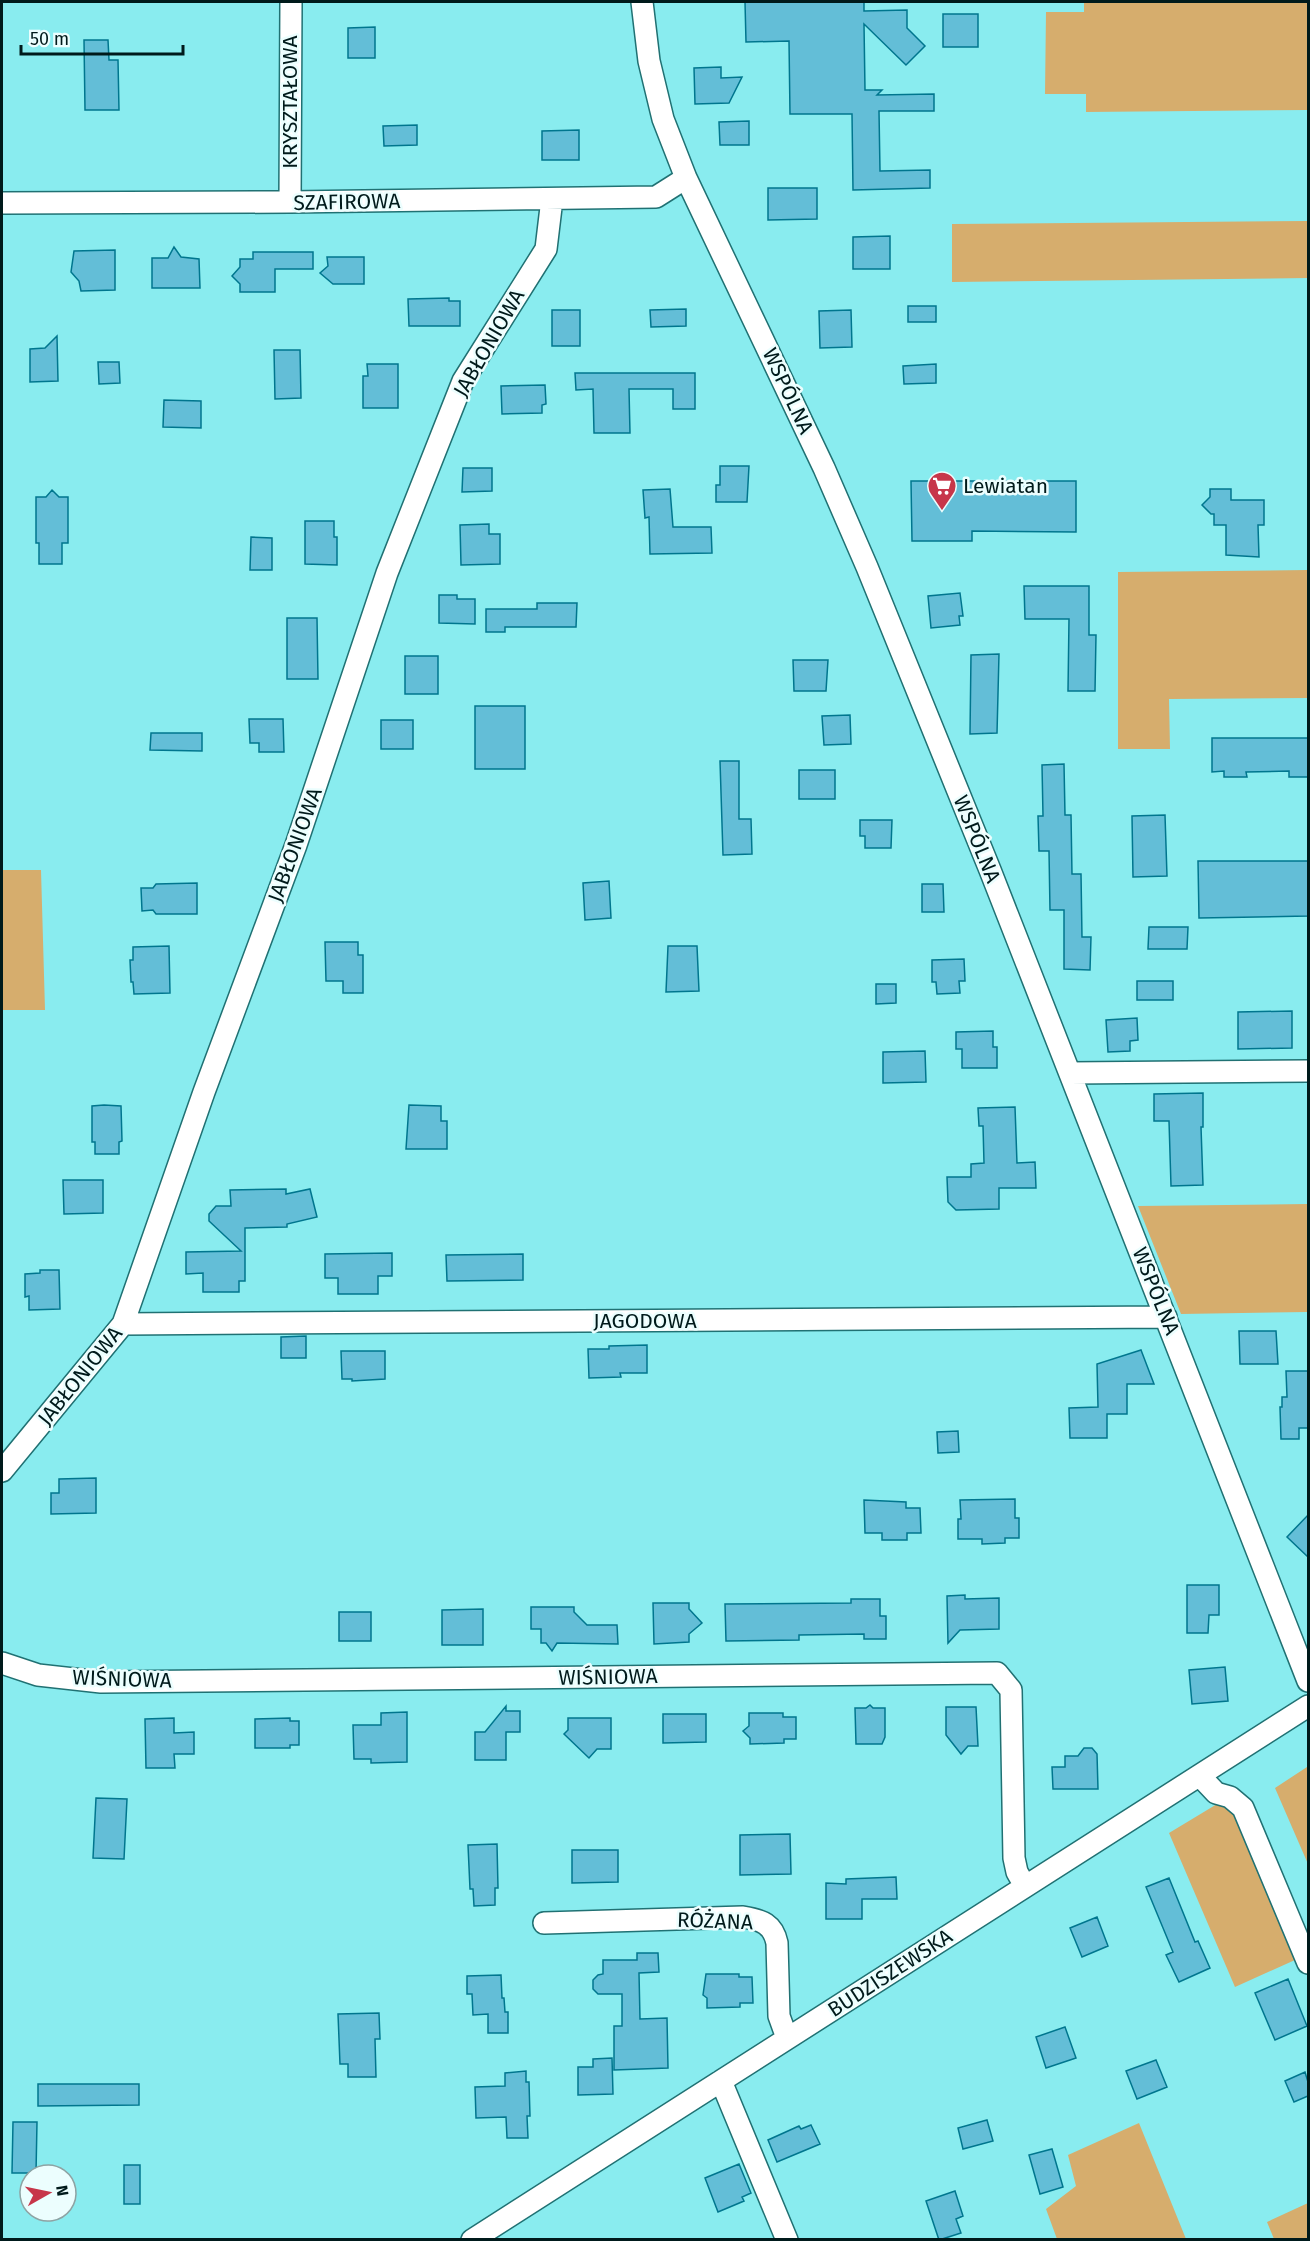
<svg xmlns="http://www.w3.org/2000/svg" width="1310" height="2241" viewBox="0 0 1310 2241" font-family="'Fira Sans',sans-serif">
<style>
.green{fill:#d6ad6d}
.building{fill:#63bed7;stroke:#00768e;stroke-width:1.5}
.lines{fill:none;stroke-linecap:round;stroke-linejoin:round}
.minor-casing{stroke:#207173;stroke-width:24}
.minor{stroke:#fff;stroke-width:21}
.labels{text-anchor:middle;dominant-baseline:central;stroke-width:5;stroke-linejoin:round;paint-order:stroke}
.street-label{font-size:21px;fill:#001a1b;stroke:#ecfefe}
.poi-label{font-size:21px;fill:#001a1b;stroke:#ecfefe;text-anchor:start}
</style>
<rect width="100%" height="100%" fill="#89ecef"/>
<path class="green" d="M 1084,2 L 1308,2 L 1308,110 L 1086,112 L 1086,94 L 1045,94 L 1046,12 L 1084,12 Z
M 1308,221 L 1308,278 L 952,282 L 952,224 Z
M 1308,570 L 1308,698 L 1169,699 L 1170,749 L 1118,749 L 1118,572 Z
M 2,870 L 41,870 L 45,1010 L 2,1010 Z
M 1308,1204 L 1308,1312 L 1181,1314 L 1138,1206 Z
M 1307,1767 L 1308,1772 L 1308,1864 L 1275,1788 Z
M 1227,1798 L 1295,1960 L 1235,1987 L 1169,1833 Z
M 1139,2123 L 1186,2239 L 1057,2239 L 1046,2209 L 1076,2186 L 1068,2155 Z
M 1308,2203 L 1308,2239 L 1274,2239 L 1267,2222 Z"/>
<path class="building" d="M 745,2 L 864,2 L 864,11 L 907,10 L 907,28 L 925,46 L 906,65 L 864,24 L 865,90 L 882,90 L 877,95 L 934,94 L 934,111 L 879,111 L 880,171 L 930,170 L 930,188 L 853,190 L 852,114 L 790,114 L 789,41 L 746,42 Z
M 943,14 L 978,14 L 978,47 L 943,47 Z
M 375,27 L 375,58 L 348,58 L 348,28 Z
M 84,40 L 108,40 L 109,60 L 118,60 L 119,110 L 85,110 Z
M 721,67 L 721,78 L 742,77 L 729,103 L 695,104 L 694,68 Z
M 749,121 L 749,145 L 720,145 L 719,122 Z
M 417,125 L 417,145 L 384,146 L 383,126 Z
M 579,130 L 579,160 L 542,160 L 542,131 Z
M 768,188 L 817,188 L 817,219 L 768,220 Z
M 890,236 L 890,269 L 853,269 L 853,237 Z
M 174,247 L 181,257 L 199,259 L 200,288 L 152,288 L 152,258 L 168,258 Z
M 115,250 L 115,290 L 81,291 L 79,281 L 71,272 L 74,251 Z
M 253,252 L 313,252 L 313,269 L 275,269 L 275,292 L 240,292 L 240,284 L 232,276 L 240,267 L 240,259 L 253,259 Z
M 327,257 L 364,257 L 364,284 L 333,284 L 320,273 L 328,266 Z
M 449,298 L 449,301 L 460,301 L 460,326 L 409,326 L 408,299 Z
M 908,306 L 936,306 L 936,322 L 908,322 Z
M 686,309 L 686,326 L 651,327 L 650,310 Z
M 552,310 L 580,310 L 580,346 L 552,346 Z
M 851,310 L 852,347 L 820,348 L 819,311 Z
M 57,336 L 58,381 L 30,382 L 30,349 L 45,348 Z
M 274,350 L 300,350 L 301,398 L 275,399 Z
M 98,362 L 119,362 L 120,383 L 99,384 Z
M 367,364 L 398,364 L 398,408 L 363,408 L 363,376 L 368,376 Z
M 936,364 L 936,383 L 904,384 L 903,366 Z
M 575,373 L 695,373 L 695,409 L 673,409 L 673,389 L 629,389 L 630,433 L 594,433 L 593,389 L 576,390 Z
M 545,385 L 546,404 L 542,405 L 542,413 L 502,414 L 501,386 Z
M 164,400 L 201,401 L 201,428 L 163,427 Z
M 720,466 L 749,466 L 747,502 L 716,502 L 716,485 L 720,485 Z
M 463,468 L 492,468 L 492,491 L 462,492 Z
M 911,481 L 1076,481 L 1076,532 L 972,531 L 972,541 L 912,541 Z
M 670,489 L 673,527 L 711,527 L 712,553 L 650,554 L 649,517 L 645,518 L 643,490 Z
M 1210,489 L 1231,489 L 1231,500 L 1264,500 L 1264,525 L 1258,525 L 1259,557 L 1226,555 L 1226,525 L 1214,525 L 1214,514 L 1211,514 L 1202,505 L 1210,497 Z
M 52,490 L 59,497 L 68,497 L 68,543 L 62,543 L 62,564 L 39,564 L 39,543 L 36,543 L 36,497 L 46,497 Z
M 305,521 L 334,521 L 334,537 L 337,537 L 337,565 L 305,564 Z
M 489,524 L 489,534 L 500,534 L 500,564 L 461,565 L 460,525 Z
M 251,537 L 272,538 L 272,570 L 250,570 Z
M 1024,586 L 1089,586 L 1089,635 L 1096,635 L 1095,691 L 1068,691 L 1069,619 L 1025,619 Z
M 960,593 L 963,616 L 959,616 L 960,625 L 931,628 L 928,596 Z
M 439,595 L 457,595 L 457,599 L 475,599 L 475,624 L 439,623 Z
M 537,603 L 577,603 L 576,627 L 505,627 L 505,632 L 486,632 L 486,609 L 537,609 Z
M 287,618 L 317,618 L 318,679 L 287,679 Z
M 999,654 L 997,733 L 970,734 L 971,655 Z
M 405,656 L 438,656 L 438,694 L 405,694 Z
M 793,660 L 828,660 L 826,691 L 794,691 Z
M 475,706 L 525,706 L 525,769 L 475,769 Z
M 850,715 L 851,744 L 824,745 L 822,716 Z
M 249,719 L 283,719 L 284,752 L 259,752 L 259,743 L 250,743 Z
M 381,720 L 413,720 L 413,749 L 381,749 Z
M 151,733 L 202,733 L 202,751 L 150,750 Z
M 1212,738 L 1308,738 L 1308,777 L 1289,777 L 1289,771 L 1246,772 L 1247,777 L 1224,777 L 1224,771 L 1212,772 Z
M 720,761 L 739,761 L 739,819 L 751,819 L 752,854 L 723,855 Z
M 1064,764 L 1065,815 L 1071,815 L 1072,874 L 1081,874 L 1082,937 L 1091,937 L 1090,970 L 1064,969 L 1064,910 L 1050,910 L 1049,851 L 1039,851 L 1038,816 L 1043,816 L 1042,765 Z
M 799,770 L 835,770 L 835,799 L 799,799 Z
M 1165,815 L 1167,876 L 1133,877 L 1132,816 Z
M 860,820 L 892,820 L 891,848 L 865,848 L 865,836 L 860,836 Z
M 1198,861 L 1308,861 L 1308,916 L 1199,918 Z
M 609,881 L 611,918 L 585,920 L 583,883 Z
M 197,883 L 197,914 L 156,914 L 153,910 L 142,911 L 141,888 L 153,888 L 156,884 Z
M 922,884 L 943,884 L 944,912 L 922,912 Z
M 1149,927 L 1188,927 L 1187,949 L 1148,949 Z
M 325,942 L 358,942 L 358,955 L 363,955 L 363,993 L 343,993 L 343,981 L 326,981 Z
M 169,946 L 170,993 L 134,994 L 133,982 L 131,982 L 130,960 L 133,960 L 133,947 Z
M 668,946 L 697,946 L 699,991 L 666,992 Z
M 964,959 L 965,981 L 959,981 L 960,993 L 937,994 L 936,982 L 932,982 L 932,960 Z
M 1137,981 L 1173,981 L 1173,1000 L 1137,1000 Z
M 876,984 L 896,984 L 896,1003 L 876,1004 Z
M 1292,1011 L 1292,1048 L 1238,1049 L 1238,1012 Z
M 1137,1018 L 1138,1040 L 1130,1041 L 1130,1051 L 1108,1052 L 1106,1020 Z
M 993,1031 L 993,1047 L 997,1047 L 997,1068 L 962,1068 L 962,1049 L 956,1049 L 956,1032 Z
M 925,1051 L 926,1082 L 883,1083 L 883,1052 Z
M 1203,1093 L 1203,1127 L 1201,1127 L 1203,1185 L 1171,1186 L 1169,1121 L 1154,1121 L 1154,1094 Z
M 104,1105 L 121,1106 L 122,1141 L 119,1142 L 119,1154 L 95,1154 L 95,1142 L 92,1142 L 92,1106 Z
M 409,1105 L 441,1106 L 441,1121 L 447,1121 L 447,1149 L 406,1149 Z
M 1015,1107 L 1017,1163 L 1035,1162 L 1036,1188 L 999,1188 L 999,1209 L 956,1210 L 948,1202 L 947,1177 L 971,1177 L 971,1164 L 984,1163 L 983,1126 L 979,1126 L 978,1108 Z
M 63,1180 L 103,1180 L 103,1213 L 64,1214 Z
M 286,1189 L 286,1194 L 310,1189 L 317,1217 L 287,1224 L 287,1227 L 245,1228 L 245,1281 L 239,1281 L 239,1292 L 203,1292 L 203,1273 L 186,1274 L 186,1252 L 241,1251 L 209,1221 L 209,1214 L 216,1206 L 231,1206 L 230,1190 Z
M 392,1253 L 392,1276 L 378,1276 L 378,1294 L 338,1294 L 338,1278 L 325,1278 L 325,1254 Z
M 523,1254 L 523,1280 L 447,1281 L 446,1255 Z
M 40,1270 L 59,1270 L 60,1309 L 29,1310 L 29,1296 L 25,1297 L 25,1274 L 40,1273 Z
M 1239,1331 L 1276,1331 L 1278,1364 L 1240,1364 Z
M 306,1336 L 306,1358 L 281,1358 L 281,1337 Z
M 647,1345 L 647,1373 L 620,1373 L 621,1377 L 589,1378 L 588,1349 L 609,1349 L 609,1346 Z
M 1141,1350 L 1154,1384 L 1127,1384 L 1127,1414 L 1107,1414 L 1107,1438 L 1070,1438 L 1069,1408 L 1098,1407 L 1097,1364 Z
M 341,1351 L 385,1351 L 385,1379 L 352,1381 L 352,1379 L 342,1379 Z
M 1286,1371 L 1308,1371 L 1308,1428 L 1299,1428 L 1299,1439 L 1281,1439 L 1280,1407 L 1282,1407 L 1282,1397 L 1287,1397 Z
M 958,1431 L 959,1452 L 938,1453 L 937,1432 Z
M 96,1478 L 96,1513 L 51,1514 L 51,1493 L 59,1493 L 59,1479 Z
M 1015,1499 L 1015,1518 L 1019,1518 L 1019,1538 L 1005,1538 L 1005,1543 L 982,1544 L 982,1539 L 958,1539 L 958,1519 L 961,1519 L 960,1500 Z
M 864,1500 L 906,1502 L 906,1508 L 920,1508 L 921,1533 L 907,1533 L 907,1540 L 882,1540 L 882,1533 L 865,1533 Z
M 1308,1515 L 1308,1557 L 1287,1537 Z
M 1187,1585 L 1219,1585 L 1219,1615 L 1209,1615 L 1208,1633 L 1187,1633 Z
M 965,1595 L 965,1599 L 999,1598 L 999,1629 L 960,1630 L 948,1643 L 947,1596 Z
M 851,1599 L 880,1599 L 880,1616 L 886,1616 L 886,1639 L 864,1639 L 864,1634 L 799,1635 L 799,1640 L 726,1641 L 725,1604 L 851,1603 Z
M 653,1603 L 689,1603 L 689,1609 L 702,1623 L 689,1634 L 689,1642 L 654,1644 Z
M 531,1607 L 574,1607 L 574,1612 L 587,1625 L 617,1625 L 618,1644 L 557,1643 L 552,1651 L 546,1643 L 541,1643 L 541,1629 L 531,1629 Z
M 483,1609 L 483,1645 L 442,1645 L 442,1610 Z
M 339,1612 L 371,1612 L 371,1641 L 339,1641 Z
M 1225,1667 L 1228,1701 L 1192,1704 L 1189,1670 Z
M 870,1705 L 873,1708 L 885,1708 L 885,1737 L 882,1744 L 856,1744 L 855,1708 L 866,1708 Z
M 506,1706 L 506,1711 L 520,1711 L 520,1732 L 506,1732 L 506,1760 L 475,1760 L 475,1732 L 485,1732 Z
M 946,1707 L 976,1707 L 978,1746 L 968,1746 L 961,1754 L 946,1735 Z
M 407,1712 L 407,1762 L 371,1763 L 371,1759 L 354,1759 L 353,1725 L 381,1725 L 381,1713 Z
M 749,1713 L 783,1713 L 783,1717 L 796,1717 L 796,1739 L 784,1739 L 784,1743 L 750,1744 L 750,1738 L 743,1731 L 749,1726 Z
M 663,1714 L 706,1714 L 706,1742 L 663,1743 Z
M 174,1718 L 174,1733 L 194,1732 L 194,1754 L 174,1754 L 175,1768 L 146,1768 L 145,1719 Z
M 290,1718 L 290,1721 L 299,1721 L 299,1745 L 290,1745 L 290,1748 L 255,1748 L 255,1719 Z
M 568,1718 L 611,1718 L 611,1749 L 597,1749 L 589,1758 L 564,1734 L 568,1730 Z
M 1084,1748 L 1092,1748 L 1097,1754 L 1098,1789 L 1053,1789 L 1052,1767 L 1065,1767 L 1065,1756 L 1078,1756 Z
M 96,1798 L 127,1799 L 124,1859 L 93,1858 Z
M 790,1834 L 791,1874 L 740,1875 L 740,1835 Z
M 497,1844 L 498,1888 L 495,1888 L 495,1905 L 474,1906 L 473,1889 L 470,1889 L 468,1845 Z
M 572,1850 L 618,1850 L 618,1882 L 572,1883 Z
M 896,1877 L 897,1899 L 862,1899 L 862,1919 L 826,1919 L 826,1883 L 846,1884 L 846,1879 Z
M 1169,1878 L 1195,1942 L 1198,1941 L 1210,1968 L 1179,1982 L 1166,1955 L 1173,1952 L 1146,1887 Z
M 1097,1917 L 1108,1946 L 1082,1957 L 1070,1928 Z
M 637,1953 L 658,1953 L 659,1972 L 639,1973 L 640,2019 L 667,2018 L 668,2068 L 614,2070 L 614,2026 L 622,2026 L 622,1994 L 598,1994 L 593,1989 L 593,1980 L 598,1975 L 603,1974 L 603,1960 L 637,1960 Z
M 706,1974 L 739,1974 L 739,1977 L 752,1977 L 753,2003 L 740,2003 L 740,2007 L 707,2008 L 707,1998 L 703,1995 Z
M 501,1975 L 502,1998 L 504,1998 L 505,2012 L 508,2012 L 508,2033 L 488,2033 L 488,2014 L 473,2015 L 472,1994 L 467,1994 L 467,1976 Z
M 1288,1979 L 1307,2026 L 1275,2040 L 1255,1993 Z
M 379,2013 L 380,2039 L 375,2039 L 376,2077 L 348,2077 L 348,2064 L 340,2064 L 338,2014 Z
M 1065,2027 L 1076,2058 L 1046,2068 L 1036,2037 Z
M 612,2058 L 613,2094 L 578,2095 L 578,2067 L 593,2067 L 593,2059 Z
M 1156,2060 L 1167,2087 L 1137,2099 L 1126,2071 Z
M 526,2071 L 526,2082 L 529,2082 L 530,2116 L 527,2116 L 528,2138 L 507,2138 L 506,2117 L 476,2118 L 475,2087 L 505,2086 L 505,2073 Z
M 1305,2072 L 1308,2082 L 1308,2096 L 1294,2102 L 1285,2081 Z
M 38,2084 L 139,2084 L 139,2105 L 38,2106 Z
M 987,2120 L 993,2141 L 963,2149 L 958,2128 Z
M 13,2122 L 37,2122 L 36,2173 L 12,2173 Z
M 811,2125 L 820,2144 L 777,2162 L 768,2140 L 799,2126 L 801,2129 Z
M 1052,2149 L 1063,2187 L 1040,2194 L 1029,2155 Z
M 739,2164 L 751,2193 L 742,2197 L 744,2201 L 718,2212 L 705,2178 Z
M 124,2165 L 140,2165 L 140,2204 L 124,2204 Z
M 955,2191 L 963,2216 L 956,2219 L 961,2233 L 939,2240 L 926,2201 Z"/>
<g class="lines">
<g class="minor-casing">
<path id="minor" d="M 642,2 L 649,61 L 663,119 L 686,178 L 824,468 L 867,567 L 990,870 L 1308,1681
M 290,202 L 291,2
M 2,203 L 290,202 L 656,197 L 686,178
M 1070,1073 L 1308,1071
M 123,1324 L 1166,1317
M 2,1471 L 123,1324 L 204,1092 L 296,845 L 387,573 L 463,381 L 546,249 L 552,199
M 2,1663 L 38,1675 L 101,1682 L 997,1673 L 1011,1690 L 1014,1858 L 1017,1872 L 1025,1886
M 1200,1776 L 1216,1793 L 1230,1797 L 1243,1808 L 1308,1963
M 544,1923 L 743,1917 C 762,1920 773,1924 777,1943 L 779,2016 L 787,2038
M 721,2081 L 787,2240
M 472,2240 L 1308,1706"/>
</g>
<use href="#minor" class="minor"/>
</g>
<defs>
<g id="supermarket-pin" transform="scale(1.5)"><path d="M0 17L-7.5 6A9.5 9.5 0 1 1 7.5 6Z" fill="#c7364a" stroke="#ecfefe"/><path d="M-6-5.5h2.5l.6 2H6L4.5 2H-2.5L-4.4-4H-6ZM-1.5 3.2a1.3 1.3 0 1 0 .1 0ZM3 3.2a1.3 1.3 0 1 0 .1 0Z" fill="#fff"/></g>
</defs>
<g fill-rule="evenodd">
<use href="#supermarket-pin" x="942" y="486"/>
</g>
<g class="labels">
<g class="street-label">
<text transform="translate(290 102) rotate(-90)">KRYSZTAŁOWA</text>
<text transform="translate(347 202) rotate(-1)">SZAFIROWA</text>
<text transform="translate(489 343) rotate(-60)">JABŁONIOWA</text>
<text transform="translate(788 391) rotate(65)">WSPÓLNA</text>
<text transform="translate(977 839) rotate(68)">WSPÓLNA</text>
<text transform="translate(295 845) rotate(-70)">JABŁONIOWA</text>
<text transform="translate(1156 1291) rotate(68)">WSPÓLNA</text>
<text x="645" y="1321">JAGODOWA</text>
<text transform="translate(80 1376) rotate(-51)">JABŁONIOWA</text>
<text transform="translate(608 1677) rotate(-1)">WIŚNIOWA</text>
<text transform="translate(122 1679) rotate(2)">WIŚNIOWA</text>
<text transform="translate(715 1921) rotate(2)">RÓŻANA</text>
<text transform="translate(890 1973) rotate(-33)">BUDZISZEWSKA</text>
</g>
<g class="poi-label">
<text x="963" y="486">Lewiatan</text>
</g>
</g>
<rect width="1310" height="2241" fill="none" stroke="#001a1b" stroke-width="6"/>
<g transform="translate(48 2193) rotate(81)"><circle r="28" fill="#ecfefe" stroke="#8ea3a3" stroke-width="1.5"/>
<path d="M0-4.5L10 22L0 15L-10 22Z" fill="#c7364a"/>
<text y="-9" font-size="16" font-weight="bold" text-anchor="middle" fill="#001a1b">N</text>
</g>
<path d="M21 45v9h162v-9" fill="none" stroke="#001a1b" stroke-width="3"/>
<text x="30" y="45" font-size="18" fill="#001a1b" stroke="#ecfefe" stroke-width="4.5" paint-order="stroke">50 m</text>
</svg>
